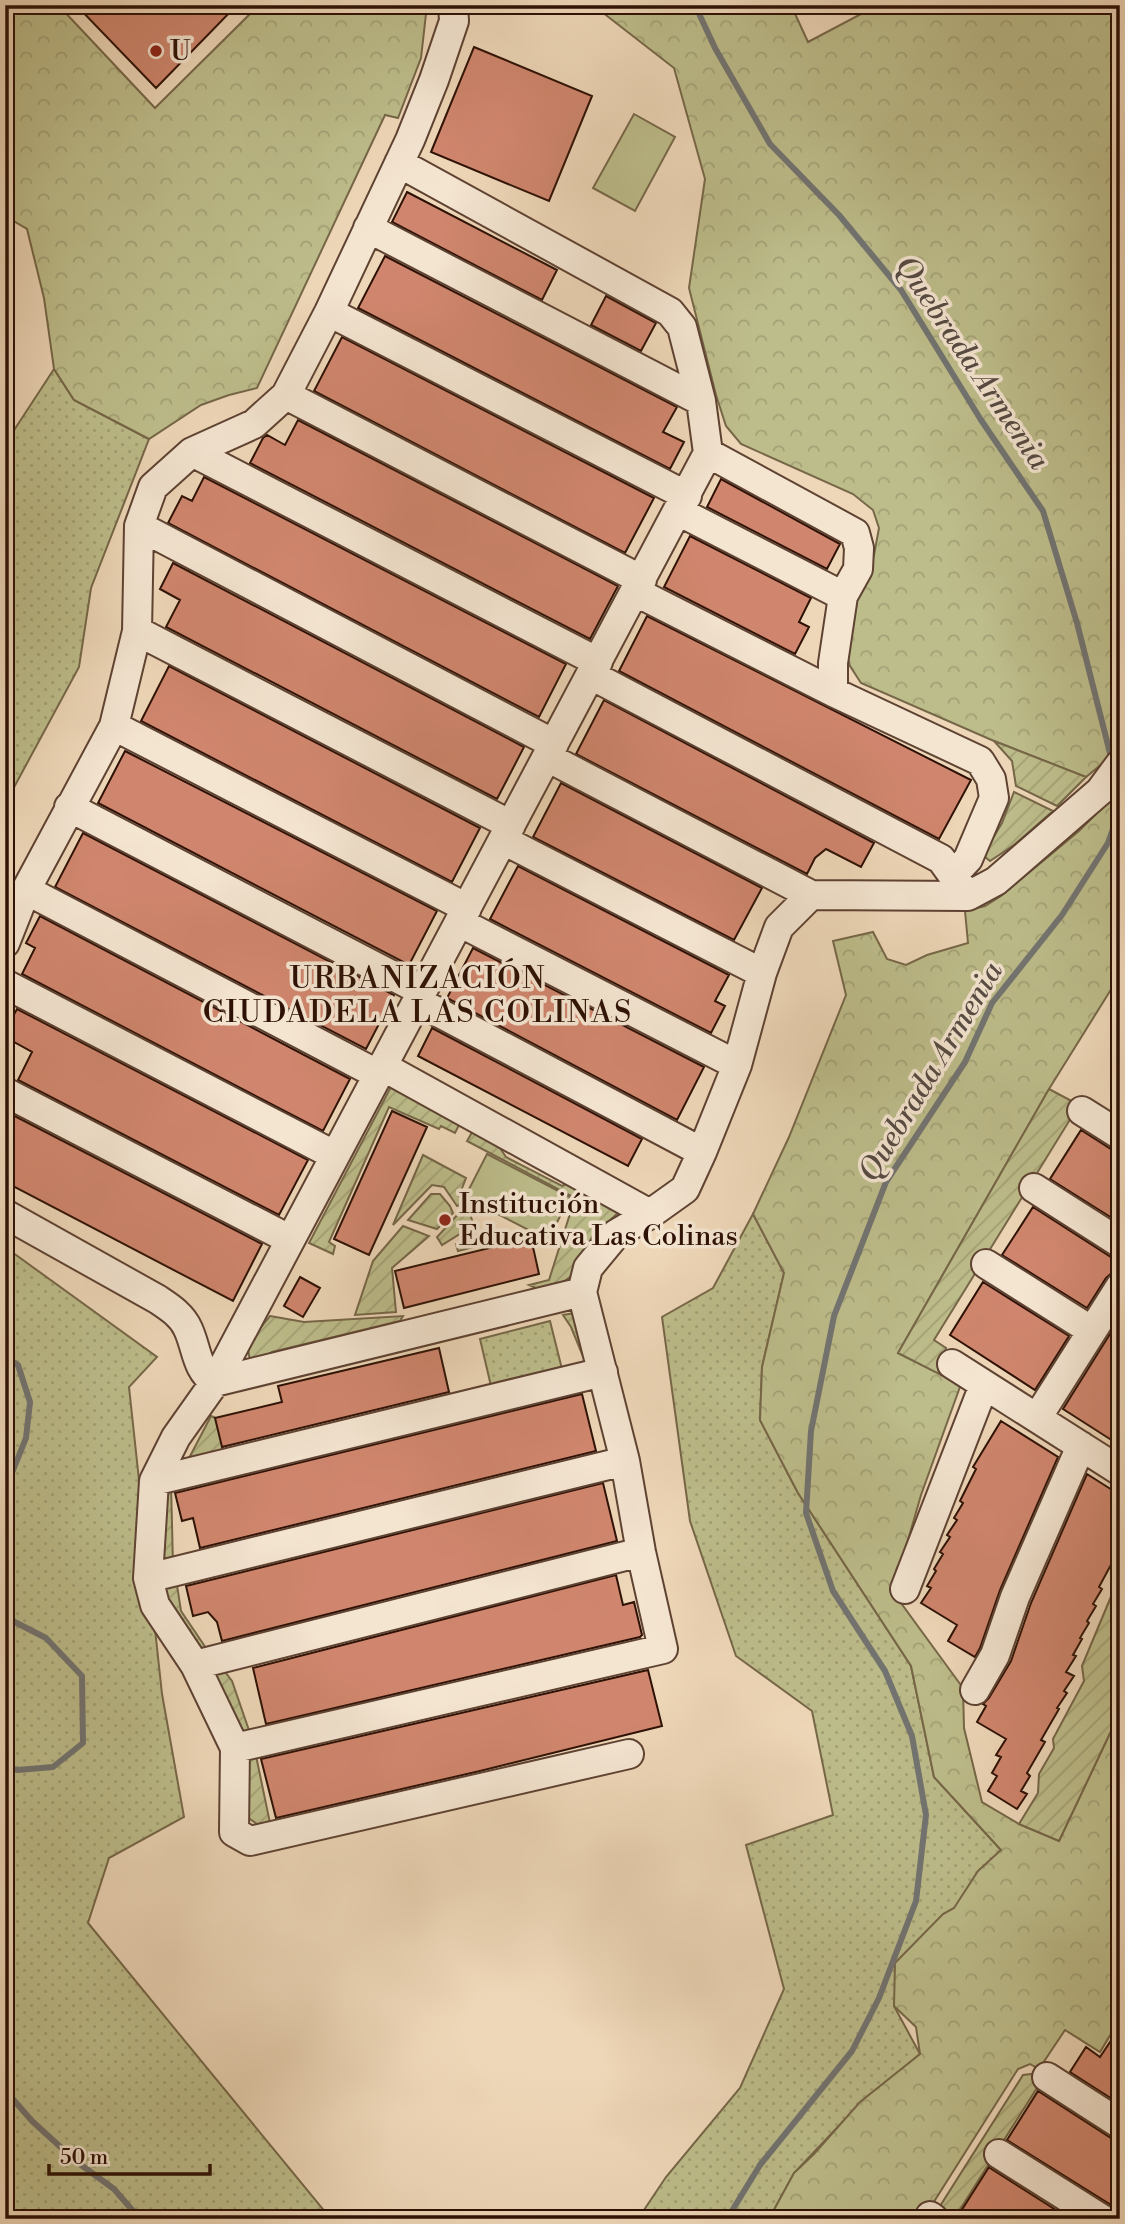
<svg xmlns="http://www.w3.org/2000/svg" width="1125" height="2224" viewBox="0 0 1125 2224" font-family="'Libre Bodoni',serif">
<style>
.grass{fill:url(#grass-dots);stroke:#766748;stroke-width:2}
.forest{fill:url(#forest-crowns);stroke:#766748;stroke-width:2}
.garden{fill:url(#garden-furrows);stroke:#766748;stroke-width:2}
.pitch{fill:#bdbd8b;stroke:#766748;stroke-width:2}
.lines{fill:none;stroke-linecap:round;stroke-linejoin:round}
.stream{stroke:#727472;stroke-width:6}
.building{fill:#d0866e;stroke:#2e1105;stroke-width:2}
.minor-casing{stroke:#5e4232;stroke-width:32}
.minor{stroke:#f4e5d1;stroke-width:28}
.poi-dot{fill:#8f2418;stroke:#f4e5d1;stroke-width:2.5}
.labels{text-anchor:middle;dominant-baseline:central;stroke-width:7;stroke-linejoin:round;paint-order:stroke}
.poi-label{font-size:28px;fill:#2e1105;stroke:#f4e5d1;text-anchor:start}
.water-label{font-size:30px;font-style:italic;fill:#564b44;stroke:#f4e5d1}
.neighbourhood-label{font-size:30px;letter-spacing:2px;fill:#2e1105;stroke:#f4e5d1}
</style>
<defs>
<pattern id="grass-dots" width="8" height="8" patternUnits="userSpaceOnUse" patternTransform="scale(1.75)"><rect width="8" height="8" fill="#bdbd8b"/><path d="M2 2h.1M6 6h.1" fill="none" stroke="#a3a176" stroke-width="1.8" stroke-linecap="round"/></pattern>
<pattern id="forest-crowns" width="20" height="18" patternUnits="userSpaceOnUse" patternTransform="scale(1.75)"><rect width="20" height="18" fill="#bdbd8b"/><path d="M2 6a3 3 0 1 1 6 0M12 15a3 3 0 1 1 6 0" fill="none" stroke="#a3a176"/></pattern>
<pattern id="garden-furrows" width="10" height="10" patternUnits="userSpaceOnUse" patternTransform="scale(1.75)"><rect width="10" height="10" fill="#bdbd8b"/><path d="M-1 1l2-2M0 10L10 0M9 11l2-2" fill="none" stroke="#a3a176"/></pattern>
</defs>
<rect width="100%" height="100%" fill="#eed7b8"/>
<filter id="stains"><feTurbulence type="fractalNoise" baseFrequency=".00286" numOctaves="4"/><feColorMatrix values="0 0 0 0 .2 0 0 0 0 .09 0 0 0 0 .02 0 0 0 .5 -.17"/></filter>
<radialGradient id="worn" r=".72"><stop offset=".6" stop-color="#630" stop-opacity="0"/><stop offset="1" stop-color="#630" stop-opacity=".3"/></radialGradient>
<path class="grass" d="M 54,369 L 74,400 L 149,439 L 91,588 L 79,667 L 5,804 L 5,444 Z
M 753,1214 L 784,1273 L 762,1367 L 760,1420 L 798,1493 L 911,1666 L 934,1777 L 1001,1850 L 894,2006 L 920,2054 L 852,2112 L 794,2173 L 769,2219 L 638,2219 L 666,2177 L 740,2088 L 784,1989 L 746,1845 L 833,1815 L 812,1711 L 736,1656 L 690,1521 L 662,1317 L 713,1288 Z
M 5,1247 L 157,1357 L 129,1387 L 162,1694 L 184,1817 L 109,1858 L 88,1923 L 331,2219 L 5,2219 Z
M 550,1321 L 562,1369 L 491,1386 L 480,1339 Z"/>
<path class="forest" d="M 5,5 L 61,5 L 60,7 L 155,108 L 259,5 L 427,5 L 421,58 L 398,118 L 385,115 L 257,388 L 229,395 L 201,405 L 149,439 L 74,400 L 54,369 L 44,298 L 27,229 L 5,216 Z
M 593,5 L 791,5 L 808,42 L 878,5 L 1120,5 L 1120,727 L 1108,759 L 1086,777 L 994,741 L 861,683 L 850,666 L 844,643 L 849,621 L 874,555 L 879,528 L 873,510 L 853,494 L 741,444 L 726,426 L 716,395 L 689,288 L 705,179 L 674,68 Z
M 1120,790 L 1120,975 L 1049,1089 L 898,1353 L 961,1384 L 921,1495 L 893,1592 L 963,1688 L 964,1728 L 982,1802 L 1019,1824 L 1059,1841 L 1120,1712 L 1120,2019 L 1100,2052 L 1065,2030 L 1039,2069 L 1030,2064 L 1018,2069 L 923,2219 L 769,2219 L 794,2173 L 814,2154 L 860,2102 L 920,2054 L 916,2027 L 894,2006 L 895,1963 L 943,1914 L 954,1908 L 978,1871 L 1001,1850 L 934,1777 L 911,1666 L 798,1493 L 760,1420 L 762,1367 L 784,1273 L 753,1214 L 789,1137 L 846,995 L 833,941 L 873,932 L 887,959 L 906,965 L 927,955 L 968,943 L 965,911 L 985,906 L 1001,896 L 1079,831 Z"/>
<path class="garden" d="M 994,741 L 1086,777 L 1057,806 L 1016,786 L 1012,761 Z
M 1014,792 L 1053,811 L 1014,845 L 990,861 L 985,857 L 984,853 L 1002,823 Z
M 393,1083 L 462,1119 L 455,1133 L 441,1126 L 439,1129 L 389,1107 L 329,1242 L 335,1246 L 333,1254 L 309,1243 Z
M 1049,1089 L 1079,1105 L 934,1340 L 946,1348 L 944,1356 L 949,1367 L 943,1376 L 898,1353 Z
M 475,1127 L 498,1145 L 506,1157 L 562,1186 L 570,1182 L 621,1210 L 592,1237 L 570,1277 L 562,1283 L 542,1291 L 529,1285 L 549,1280 L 575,1198 L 467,1141 Z
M 423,1155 L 466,1178 L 459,1196 L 466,1204 L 457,1206 L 444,1187 L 432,1185 L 393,1225 Z
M 431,1194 L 440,1194 L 450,1206 L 453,1213 L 437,1229 L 408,1220 Z
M 460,1212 L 469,1212 L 474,1225 L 442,1245 L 437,1237 Z
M 403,1226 L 429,1236 L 392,1268 L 396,1312 L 355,1315 L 373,1261 Z
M 482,1234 L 485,1244 L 458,1251 L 456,1244 Z
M 575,1313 L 587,1366 L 571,1327 L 563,1315 Z
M 270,1316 L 304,1322 L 403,1316 L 400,1321 L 272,1352 L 264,1359 L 252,1362 C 240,1344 260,1330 270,1316 Z
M 211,1416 L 216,1418 L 224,1452 L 187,1462 Z
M 171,1484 L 173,1565 L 162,1567 L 165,1487 Z
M 1120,1575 L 1120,1712 L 1059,1841 L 1019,1824 L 1038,1793 L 1039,1774 L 1054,1748 L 1053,1739 L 1084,1681 L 1082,1666 Z
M 176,1579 L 181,1611 L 210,1654 L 202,1654 L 162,1595 L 166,1582 Z
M 219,1664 L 232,1681 L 252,1739 L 241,1738 L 212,1677 Z
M 255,1751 L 270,1823 L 257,1824 L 247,1817 L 247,1755 Z
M 1031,2074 L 1042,2080 L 954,2219 L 942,2219 L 935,2214 L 1023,2075 Z"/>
<path class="pitch" d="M 634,114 L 675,137 L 635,211 L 593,188 Z
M 487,1154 L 570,1197 L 548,1240 L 465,1197 Z"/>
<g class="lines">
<path class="stream" d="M 695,5 L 715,48 L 770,144 L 839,215 L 901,290 L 981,420 L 1043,511 L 1077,623 L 1112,761
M 5,1357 L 18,1365 L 30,1402 L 26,1438 L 5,1490
M 5,1617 L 46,1638 L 82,1676 L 83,1743 L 53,1767 L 18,1770 L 5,1768
M 5,2090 L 32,2121 L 77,2162 L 114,2189 L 140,2219
M 727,2219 L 760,2165 L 852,2051 L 879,1998 L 916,1901 L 926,1815 L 912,1736 L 885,1671 L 833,1591 L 806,1513 L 811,1431 L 834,1316 L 886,1182 L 965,1062 L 992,1003 L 1062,915 L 1108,843 L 1120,809"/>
</g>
<path class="building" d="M 76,5 L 237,5 L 156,88 Z
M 474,47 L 592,96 L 549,201 L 431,152 Z
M 407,192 L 557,270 L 542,300 L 392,222 Z
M 385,256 L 677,407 L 663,432 L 684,442 L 670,469 L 358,308 Z
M 606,296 L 656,323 L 641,351 L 591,325 Z
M 342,337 L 654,498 L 625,553 L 314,391 Z
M 298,420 L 618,586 L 590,639 L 250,463 L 263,438 L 267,435 L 285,445 Z
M 204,477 L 566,664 L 539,717 L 168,523 L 182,496 L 192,501 Z
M 721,479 L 840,544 L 827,569 L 707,507 Z
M 690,536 L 811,598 L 799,622 L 809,627 L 795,654 L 664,587 Z
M 173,563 L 524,747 L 497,799 L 166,627 L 180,600 L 160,589 Z
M 647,616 L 971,780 L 939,839 L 619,671 Z
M 169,666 L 480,828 L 452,882 L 141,721 Z
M 604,700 L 874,843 L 861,867 L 826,849 L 815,858 L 807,874 L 576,754 Z
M 125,751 L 437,911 L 409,965 L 98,803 Z
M 561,783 L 762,888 L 734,940 L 533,837 Z
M 83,833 L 394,995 L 366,1049 L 55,887 Z
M 518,866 L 729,975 L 715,1001 L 725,1006 L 711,1033 L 490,919 Z
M 40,916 L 350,1079 L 323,1131 L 22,974 L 35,948 L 26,943 Z
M 473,948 L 704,1067 L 677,1120 L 447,998 Z
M 17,1009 L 308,1160 L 279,1215 L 18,1080 L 32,1052 L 5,1037 L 5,1031 Z
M 432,1028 L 642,1139 L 628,1166 L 418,1056 Z
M 5,1111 L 262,1244 L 233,1301 L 5,1182 Z
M 392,1111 L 427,1127 L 369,1255 L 334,1239 Z
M 1081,1130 L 1111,1149 L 1120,1152 L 1120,1223 L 1050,1179 Z
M 1033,1207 L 1111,1257 L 1120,1260 L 1120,1270 L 1112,1273 L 1106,1278 L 1087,1308 L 1002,1255 Z
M 531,1238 L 539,1274 L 404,1308 L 395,1271 Z
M 300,1277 L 320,1288 L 303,1317 L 284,1306 Z
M 983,1282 L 1069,1336 L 1035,1390 L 950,1335 Z
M 1120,1318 L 1120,1431 L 1113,1441 L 1063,1409 Z
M 439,1348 L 449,1392 L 222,1447 L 215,1418 L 282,1402 L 278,1386 Z
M 582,1394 L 596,1451 L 200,1548 L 193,1518 L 182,1521 L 175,1493 Z
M 1001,1421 L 1058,1457 L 1000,1590 L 980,1648 L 975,1657 L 948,1641 L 957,1625 L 921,1603 L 931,1588 L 927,1586 L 936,1571 L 934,1569 L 943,1554 L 940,1552 L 950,1537 L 947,1535 L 957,1520 L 954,1518 L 963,1503 L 960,1501 L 976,1469 L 973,1467 Z
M 1087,1474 L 1120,1495 L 1120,1548 L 1099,1587 L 1102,1589 L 1093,1604 L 1096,1606 L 1087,1621 L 1089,1623 L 1080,1638 L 1082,1639 L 1073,1655 L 1076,1656 L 1066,1672 L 1074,1676 L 1064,1691 L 1067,1693 L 1057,1708 L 1059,1709 L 1041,1740 L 1045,1742 L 1027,1773 L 1030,1776 L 1021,1791 L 1027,1794 L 1017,1809 L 988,1791 L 997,1776 L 992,1773 L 1001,1757 L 996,1755 L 1006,1739 L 977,1722 L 986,1706 L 983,1704 L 989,1698 L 1011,1661 L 1031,1603 Z
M 603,1483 L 617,1541 L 222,1641 L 217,1622 L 208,1612 L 193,1616 L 186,1586 Z
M 616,1575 L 623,1605 L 634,1602 L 642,1635 L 640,1637 L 266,1724 L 253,1668 Z
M 648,1670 L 662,1726 L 480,1771 L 276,1818 L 261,1759 Z
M 1120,2027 L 1120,2104 L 1070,2072 L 1086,2047 L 1100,2057 Z
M 1038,2091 L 1111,2138 L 1120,2141 L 1120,2219 L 1111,2205 L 1007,2140 Z
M 989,2167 L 990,2168 L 1070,2219 L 956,2219 Z"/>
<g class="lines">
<g class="minor-casing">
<path id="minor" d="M 399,163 L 670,312 L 682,327 L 701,401 L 708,453 L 215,1382 L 176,1437 L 154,1481 L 148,1578 L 155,1605 L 195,1665 L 235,1748 L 234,1832 L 250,1841 L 629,1754
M 368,228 L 701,401
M 329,312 L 687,496
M 286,395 L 642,580
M 192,452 L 598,662
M 708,453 L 855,533 L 859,548 L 858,569 L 843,596 L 833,663 L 833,692 L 980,761 L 991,779 L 994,798 L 968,859 L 953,875
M 678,511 L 843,596
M 139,526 L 554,744
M 636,592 L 833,692
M 137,631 L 511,825
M 591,675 L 941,859 L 962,888
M 114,726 L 467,908
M 547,757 L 811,895
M 69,807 L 422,991
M 503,840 L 762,973
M 26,890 L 377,1074
M 459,922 L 737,1065
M 5,943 L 26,890 L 114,726 L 137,631 L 139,526 L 153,487 L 192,452 L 254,424 L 286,395 L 329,312 L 410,140 L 434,80 L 454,21 L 453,5
M 5,984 L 334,1155
M 417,1001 L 702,1152
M 382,1066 L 650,1214
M 5,1092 L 289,1239
M 1082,1111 L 1120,1135
M 1034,1188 L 1120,1243
M 5,1214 L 157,1299 C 169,1307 182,1315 188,1329 C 197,1348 196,1370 215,1382 L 582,1292
M 986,1264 L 1092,1331
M 952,1364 L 1120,1471
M 1037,1418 L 1120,1287
M 154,1481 L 603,1372
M 148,1578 L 625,1461
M 905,1589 L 984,1385
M 195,1665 L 641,1552
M 975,1690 L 995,1655 L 1015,1597 L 1081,1446
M 235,1748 L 663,1649 L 641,1552 L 625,1461 L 582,1292 L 588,1268 L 616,1234 L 650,1214 L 685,1189 L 702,1152 L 737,1065 L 762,973 L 779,927 L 811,895 L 968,896 L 996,881 L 1100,791 L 1120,764
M 1047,2077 L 1120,2124
M 999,2154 L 1102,2219
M 930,2216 L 934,2219"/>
</g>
<use href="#minor" class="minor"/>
</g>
<g class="poi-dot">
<circle cx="156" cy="51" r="7"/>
<circle cx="445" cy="1220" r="7"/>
</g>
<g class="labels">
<g class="poi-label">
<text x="170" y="51">U</text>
<text x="459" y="1204">Institución<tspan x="459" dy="32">Educativa Las Colinas</tspan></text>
</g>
<g class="water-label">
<text transform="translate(972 363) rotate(56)">Quebrada Armenia</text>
<text transform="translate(931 1072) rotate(-59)">Quebrada Armenia</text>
</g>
<g class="neighbourhood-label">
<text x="418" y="979">URBANIZACIÓN<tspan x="418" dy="34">CIUDADELA LAS COLINAS</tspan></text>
</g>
</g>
<rect width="1125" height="2224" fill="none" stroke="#eed7b8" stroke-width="28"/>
<rect x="7" y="7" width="1111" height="2210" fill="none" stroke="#2e1105" stroke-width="3.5"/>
<rect x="14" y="14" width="1097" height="2196" fill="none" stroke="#2e1105" stroke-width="2"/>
<path d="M49 2164v10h161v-10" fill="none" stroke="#2e1105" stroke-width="3.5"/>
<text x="60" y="2164" font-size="21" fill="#2e1105" stroke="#f4e5d1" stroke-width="5" paint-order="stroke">50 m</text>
<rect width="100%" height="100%" filter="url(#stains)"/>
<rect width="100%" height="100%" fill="url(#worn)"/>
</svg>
